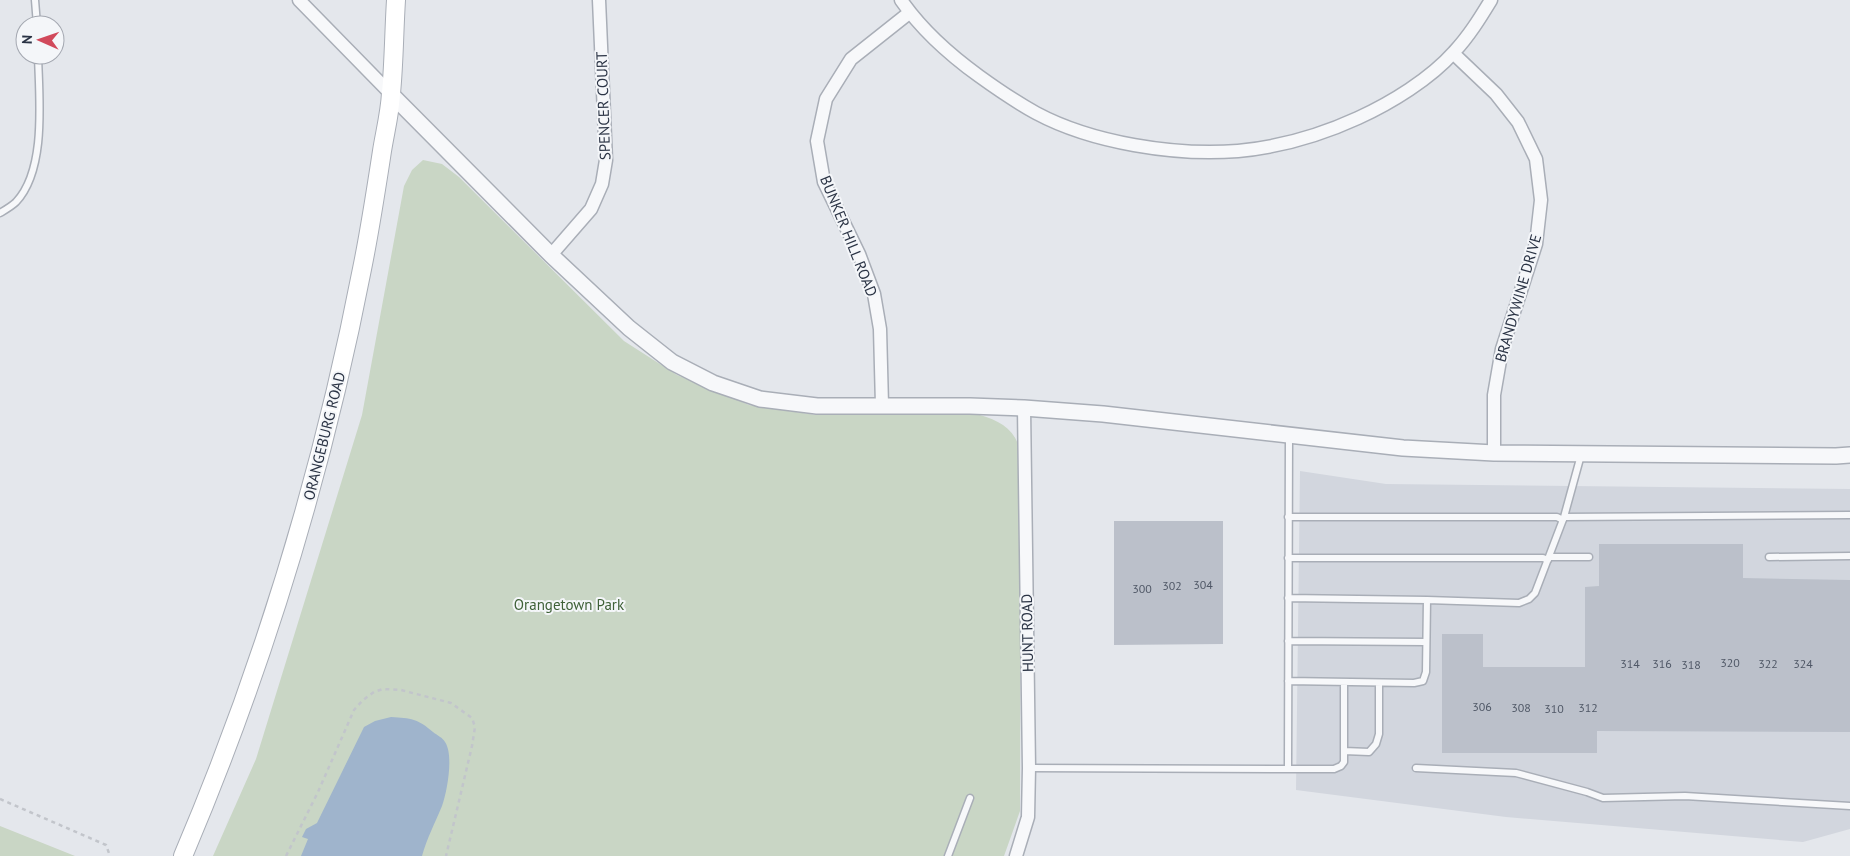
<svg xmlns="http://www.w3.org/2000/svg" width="1850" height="856" viewBox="0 0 1850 856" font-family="'PT Sans',sans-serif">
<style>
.built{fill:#d2d6de}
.green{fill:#c9d6c5}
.water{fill:#9fb4cc}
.building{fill:#bbc0ca}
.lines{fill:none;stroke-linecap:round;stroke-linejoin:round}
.service-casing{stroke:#a9aeb7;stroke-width:9}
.minor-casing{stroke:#a9aeb7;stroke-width:15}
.tertiary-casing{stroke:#a9aeb7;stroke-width:18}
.secondary-casing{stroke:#a9aeb7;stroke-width:20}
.path{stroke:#c2c5cb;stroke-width:2.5;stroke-dasharray:4 4;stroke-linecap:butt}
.service{stroke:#f7f8fa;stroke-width:6}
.minor{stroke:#f7f8fa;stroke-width:12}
.tertiary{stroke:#f7f8fa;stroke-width:15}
.secondary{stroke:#fff;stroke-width:18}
.labels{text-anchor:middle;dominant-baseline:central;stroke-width:4;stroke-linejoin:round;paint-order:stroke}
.number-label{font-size:12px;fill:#4f5766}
.street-label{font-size:15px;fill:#2b3445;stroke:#f4f6f9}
.park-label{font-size:15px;fill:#3f6138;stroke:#f4f6f9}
</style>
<rect width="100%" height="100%" fill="#e4e7ec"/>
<path class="built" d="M 1300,471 L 1386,484 L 1850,489 L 1850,829 L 1803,842 L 1506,817 L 1296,790 Z"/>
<path class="green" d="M 423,160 L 442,164 L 459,177 L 624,341 L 677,375 L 749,405 L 816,415 L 980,415 C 1001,421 1018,431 1021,456 L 1020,811 L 1004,856 L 213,856 L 256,759 L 362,415 L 404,186 L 412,170 Z
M 0,826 L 75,856 L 0,856 Z"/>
<path class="water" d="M 391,717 C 411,718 418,719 433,732 C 437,735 443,738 445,742 C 454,755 447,792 442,806 C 435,823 427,838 422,856 L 301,856 L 308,839 L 302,837 L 306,829 L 317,823 L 364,727 L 375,721 Z"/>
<path class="building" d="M 1114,521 L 1223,521 L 1223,644 L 1114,645 Z
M 1599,544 L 1743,544 L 1743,578 L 1850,580 L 1850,732 L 1597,731 L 1597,753 L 1442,753 L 1442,634 L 1483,634 L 1483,667 L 1585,667 L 1585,587 L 1599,586 Z"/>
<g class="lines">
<g class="service-casing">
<path id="service" d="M 35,0 L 37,25
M 0,213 C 5,210 12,206 16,202 C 47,169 39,97 38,55
M 1288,517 L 1557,517 L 1563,520
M 1564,517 L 1850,515
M 1549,557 L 1589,557
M 1769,557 L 1850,556
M 1288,558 L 1543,558 L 1548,560
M 1288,598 L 1427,600
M 1288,641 L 1426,642
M 1288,681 L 1414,683 L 1423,681 L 1426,672 L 1427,600 L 1519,603 L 1529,599 L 1535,593 L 1564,517 L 1581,455
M 1344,751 L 1369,752 L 1376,744 L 1379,734 L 1379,683
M 1029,768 L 1288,769 L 1289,436
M 1416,768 L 1516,773 L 1587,792 L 1603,798 L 1685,796 L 1850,806
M 1288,769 L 1334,769 L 1341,766 L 1344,762 L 1344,682
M 948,856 L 970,798"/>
</g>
<g class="minor-casing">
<path id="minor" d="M 299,0 L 391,94
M 901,0 C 921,29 950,55 979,76 C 997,89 1016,102 1036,113 C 1092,143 1175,156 1238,151 C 1280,147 1321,135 1358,118 C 1391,103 1430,79 1454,52 C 1469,36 1480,18 1491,0
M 1454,54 L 1496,94 L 1518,122 L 1536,159 L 1541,200 L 1536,244 L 1502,349 L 1494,395 L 1494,453
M 551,255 L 591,209 L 602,184 L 606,160 L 599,0
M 882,405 L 880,329 L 874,294 L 859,254 L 824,182 L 817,141 L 826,99 L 851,59 L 909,13
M 1016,856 L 1028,817 L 1029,768 L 1024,408"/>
</g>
<g class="tertiary-casing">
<path id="tertiary" d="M 391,94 L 551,255 L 629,328 L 672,362 L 713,383 L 760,399 L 817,406 L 970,406 L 1024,408 L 1103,414 L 1403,448 L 1494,453 L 1836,456 L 1850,455"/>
</g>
<g class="secondary-casing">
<path id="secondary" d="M 183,856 C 263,668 323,470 362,269 C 370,230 376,190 382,151 C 385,132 390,113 391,93 C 394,63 394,31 396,0"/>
</g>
<path class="path" d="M 0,799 L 106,845 L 110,856
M 286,856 L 318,792 L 354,710 L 363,700 L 374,692 L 383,689 L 401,690 L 451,703 L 472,718 L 475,727 L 472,746 L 446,856"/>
<use href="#service" class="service"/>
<use href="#minor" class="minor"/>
<use href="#tertiary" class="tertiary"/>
<use href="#secondary" class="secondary"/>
</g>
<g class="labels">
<g class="number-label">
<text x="1203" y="584">304</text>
<text x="1172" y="585">302</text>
<text x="1142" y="588">300</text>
<text x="1730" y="662">320</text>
<text x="1630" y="663">314</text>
<text x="1662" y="663">316</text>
<text x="1768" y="663">322</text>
<text x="1803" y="663">324</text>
<text x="1691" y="664">318</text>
<text x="1482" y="706">306</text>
<text x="1521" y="707">308</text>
<text x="1588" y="707">312</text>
<text x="1554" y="708">310</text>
</g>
<g class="street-label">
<text transform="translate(603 106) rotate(-92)">SPENCER COURT</text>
<text transform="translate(849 236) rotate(68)">BUNKER HILL ROAD</text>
<text transform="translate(1518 298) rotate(-74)">BRANDYWINE DRIVE</text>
<text transform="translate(324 436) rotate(-76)">ORANGEBURG ROAD</text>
<text transform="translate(1027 633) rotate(-91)">HUNT ROAD</text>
</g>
<g class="park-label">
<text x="569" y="604">Orangetown Park</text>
</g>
</g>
<g transform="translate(40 40) rotate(272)"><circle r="24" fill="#f4f6f9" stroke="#a4a8b1"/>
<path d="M0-4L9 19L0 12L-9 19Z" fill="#d1495b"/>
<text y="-8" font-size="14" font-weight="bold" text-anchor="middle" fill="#2b3445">N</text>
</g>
</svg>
